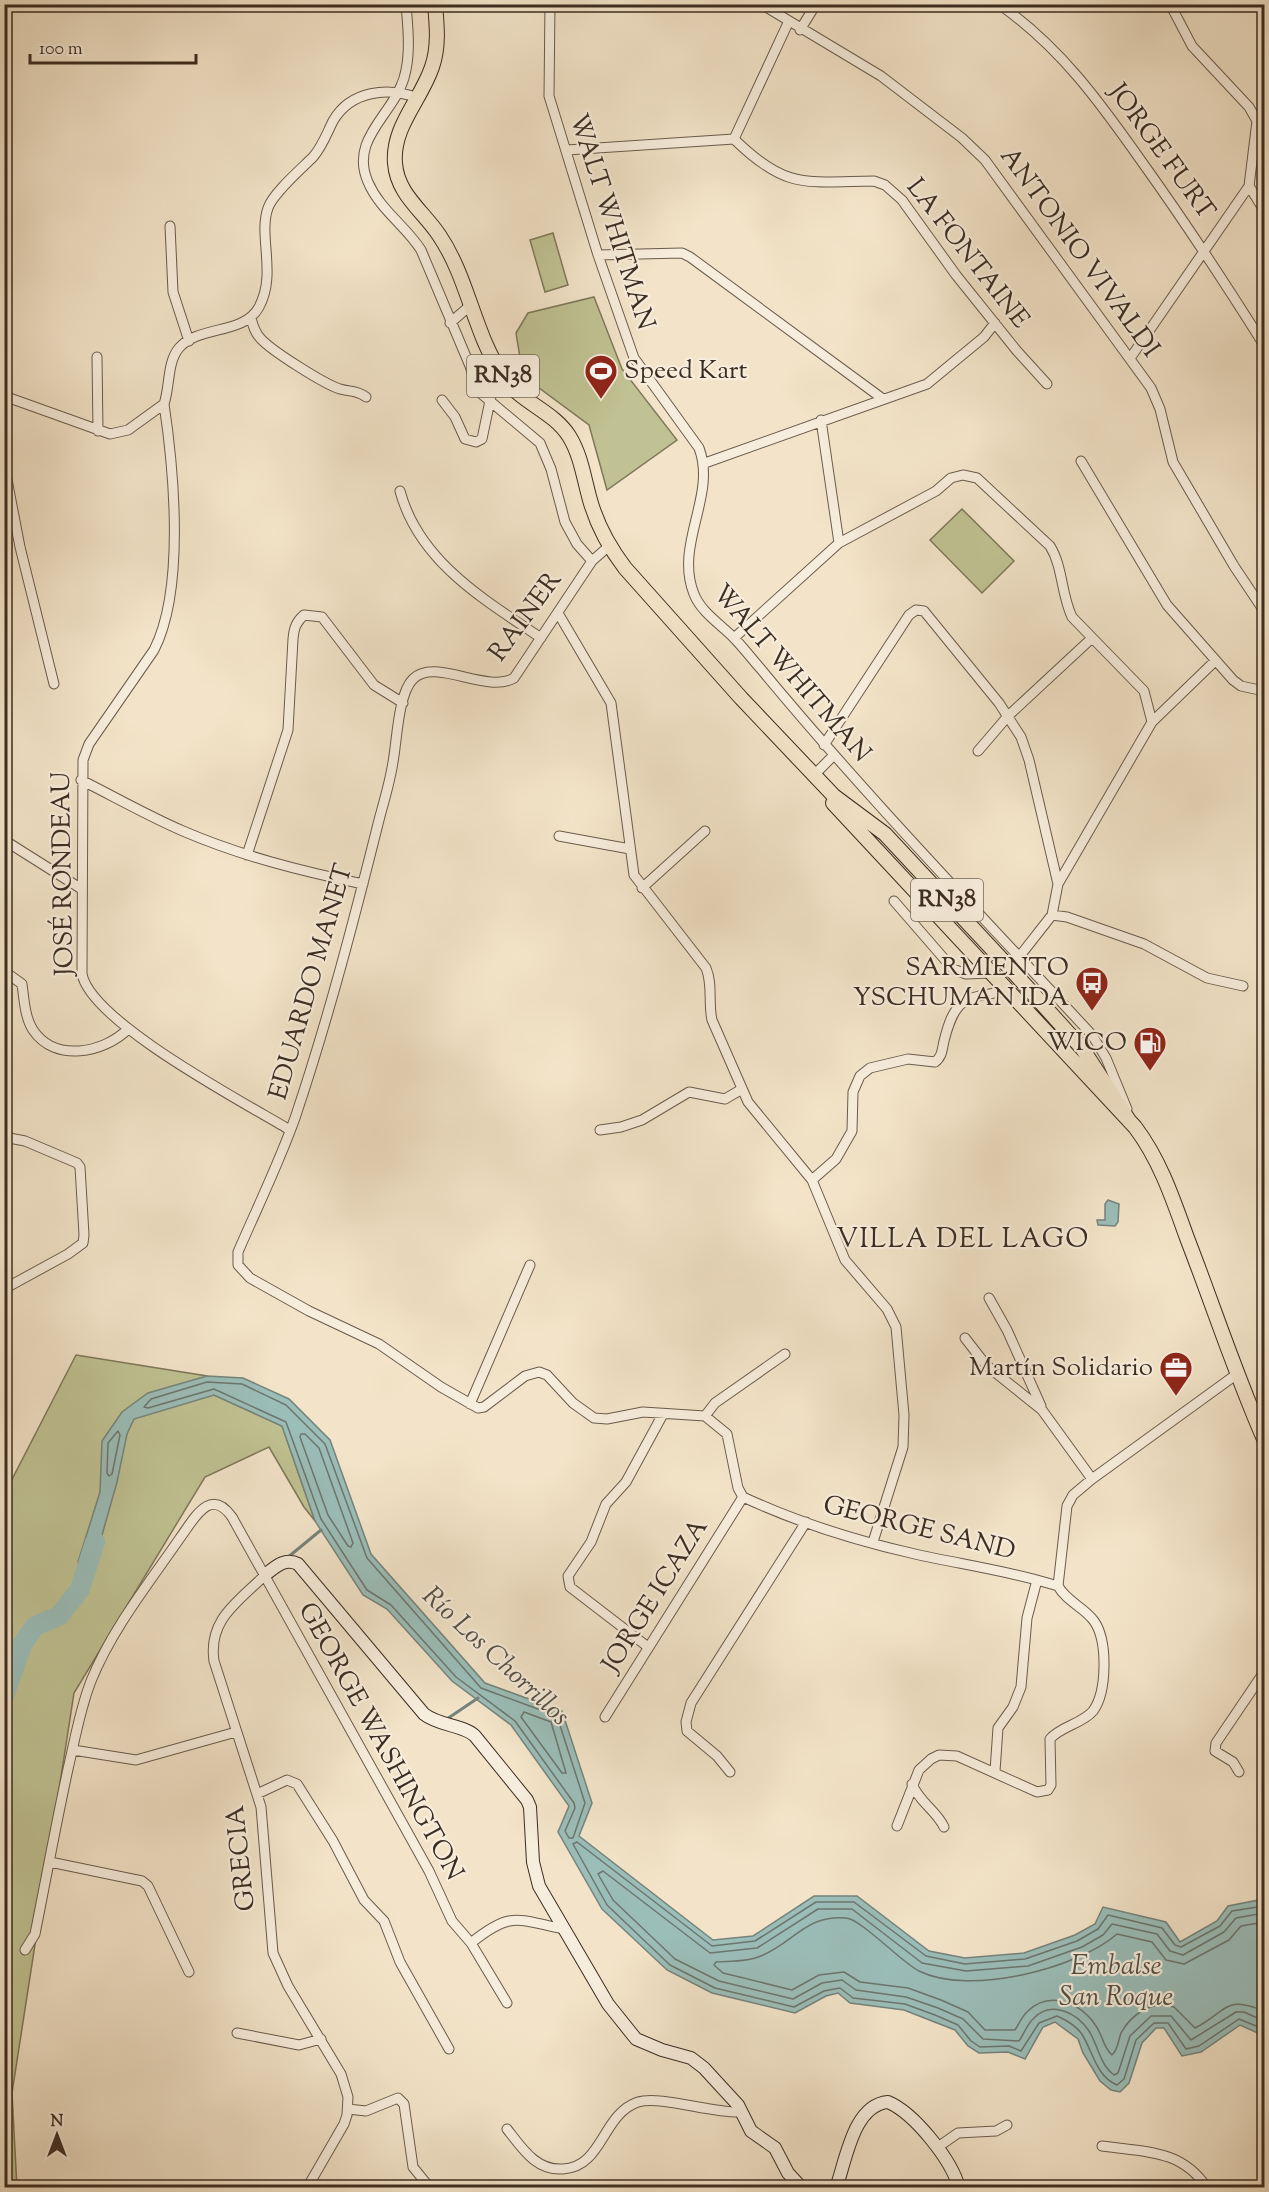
<svg xmlns="http://www.w3.org/2000/svg" width="1269" height="2192" viewBox="0 0 1269 2192" font-family="'Sorts Mill Goudy',serif">
<style>
.green{fill:#c0c293;stroke:#7e785a;stroke-width:1.5}
.water{fill:#9bbeb9;stroke:#75847d;stroke-width:1.5}
.lines{fill:none;stroke-linecap:round;stroke-linejoin:round}
.shore{stroke:#6c766e;stroke-width:1.5}
.stream{stroke:#75847d;stroke-width:3}
.river{stroke:#9bbeb9;stroke-width:20}
.street-casing{stroke:#6a5b4c;stroke-width:11}
.secondary-casing{stroke:#3c2d22;stroke-width:14}
.primary-casing{stroke:#3c2d22;stroke-width:16}
.street{stroke:#f7eddc;stroke-width:9}
.secondary{stroke:#f7eddc;stroke-width:12}
.primary{stroke:#f3e4c9;stroke-width:14}
.labels{text-anchor:middle;dominant-baseline:central;stroke-width:4.5;stroke-linejoin:round;paint-order:stroke}
.shield{fill:#f7eddc;stroke:#74675a;stroke-width:1.5}
.shield-label{font-size:24px;font-weight:bold;fill:#3c2d22}
.street-label{font-size:26px;fill:#3c2d22;stroke:#f7eddc}
.poi-label{font-size:26px;fill:#3c2d22;stroke:#f7eddc;text-anchor:end}
.neighbourhood-label{font-size:27px;letter-spacing:1.5px;fill:#3c2d22;stroke:#f7eddc}
.water-label{font-size:27px;font-style:italic;fill:#545148;stroke:#f7eddc}
</style>
<rect width="100%" height="100%" fill="#f3e4c9"/>
<filter id="stains"><feTurbulence type="fractalNoise" baseFrequency=".00333" numOctaves="4"/><feColorMatrix values="0 0 0 0 .2 0 0 0 0 .09 0 0 0 0 .02 0 0 0 .5 -.17"/></filter>
<radialGradient id="worn" r=".72"><stop offset=".6" stop-color="#630" stop-opacity="0"/><stop offset="1" stop-color="#630" stop-opacity=".3"/></radialGradient>
<path class="green" d="M 553,233 L 568,285 L 545,292 L 530,240 Z
M 594,297 L 622,369 L 677,440 L 607,490 L 589,425 L 523,376 L 516,333 L 528,313 Z
M 962,509 L 1014,561 L 982,593 L 930,540 Z
M 76,1355 L 207,1376 L 214,1395 L 282,1426 L 315,1521 L 304,1507 L 269,1447 L 205,1477 L 74,1693 L 12,2093 L 17,2188 L 4,2187 L 4,1495 Z"/>
<path class="water" d="M 1108,1200 L 1119,1204 L 1118,1222 L 1115,1226 L 1098,1225 L 1097,1220 L 1105,1220 L 1105,1204 Z
M 207,1376 L 243,1378 L 289,1399 L 330,1440 L 371,1554 L 485,1683 L 562,1711 L 592,1803 L 579,1836 L 713,1940 L 753,1936 L 814,1896 L 857,1896 L 929,1951 L 965,1958 L 1024,1953 L 1075,1935 L 1095,1924 L 1103,1907 L 1166,1922 L 1180,1942 L 1217,1921 L 1228,1906 L 1264,1899 L 1264,2064 L 1258,2033 L 1240,2025 L 1201,2052 L 1182,2056 L 1164,2028 L 1156,2028 L 1142,2043 L 1129,2083 L 1120,2092 L 1111,2090 L 1100,2081 L 1083,2053 L 1078,2039 L 1055,2022 L 1043,2027 L 1025,2059 L 1008,2052 L 979,2053 L 968,2046 L 955,2030 L 932,2021 L 904,2010 L 850,2003 L 838,1993 L 826,1996 L 795,2013 L 712,1993 L 667,1970 L 602,1909 L 558,1832 L 569,1806 L 511,1725 L 452,1681 L 387,1609 L 363,1595 L 315,1521 L 282,1426 L 214,1395 L 134,1419 L 127,1434 L 117,1482 L 93,1567 L 78,1562 L 100,1492 L 102,1441 L 122,1412 L 148,1393 Z"/>
<g class="lines">
<path class="shore" d="M 207,1382 L 242,1384 L 286,1405 L 325,1444 L 367,1558 L 481,1688 L 557,1716 L 585,1803 L 573,1838 L 569,1838 L 565,1831 L 575,1808 L 574,1803 L 515,1721 L 456,1677 L 391,1605 L 367,1590 L 321,1519 L 286,1422 L 214,1389 L 148,1408 L 144,1407 L 151,1399 Z
M 118,1431 L 120,1435 L 112,1474 L 109,1476 L 107,1473 L 108,1443 Z
M 301,1434 L 305,1434 L 319,1448 L 353,1543 L 351,1547 L 348,1546 L 328,1515 L 300,1437 Z
M 524,1712 L 551,1722 L 566,1773 L 562,1773 L 521,1717 Z
M 1264,1906 L 1232,1911 L 1220,1926 L 1181,1947 L 1175,1945 L 1162,1928 L 1108,1915 L 1098,1929 L 1077,1941 L 1025,1959 L 965,1964 L 926,1956 L 854,1902 L 816,1902 L 755,1941 L 712,1946 L 577,1842 L 573,1844 L 607,1905 L 670,1965 L 715,1988 L 794,2007 L 824,1991 L 840,1988 L 853,1998 L 905,2004 L 935,2015 L 958,2025 L 971,2041 L 980,2047 L 1009,2046 L 1021,2051 L 1039,2023 L 1057,2016 C 1066,2020 1078,2027 1083,2036 C 1093,2053 1097,2077 1117,2085 L 1124,2079 L 1136,2040 L 1154,2023 L 1168,2023 L 1186,2049 L 1199,2046 L 1239,2019 L 1261,2028 L 1264,2035
M 1264,1913 L 1236,1918 L 1224,1932 L 1183,1955 L 1170,1951 L 1157,1934 L 1112,1924 L 1103,1935 L 1082,1947 L 1028,1966 L 966,1971 L 922,1963 L 852,1909 L 818,1909 L 757,1948 L 710,1953 L 603,1871 L 598,1874 L 613,1900 L 675,1959 L 719,1981 L 793,1999 L 822,1983 L 842,1980 L 856,1990 L 906,1997 L 938,2008 L 963,2019 L 983,2039 L 1019,2041 C 1024,2034 1027,2024 1034,2018 C 1052,2000 1077,2013 1089,2031 C 1098,2045 1100,2065 1114,2075 L 1118,2073 L 1130,2036 L 1151,2016 L 1171,2016 L 1191,2040 L 1236,2012 L 1244,2012 L 1264,2021
M 1264,1922 L 1241,1926 L 1229,1940 L 1184,1964 L 1166,1960 L 1152,1942 L 1117,1934 C 1077,1969 969,1996 919,1971 C 901,1962 861,1919 846,1918 C 805,1915 795,1942 761,1956 C 748,1962 730,1961 716,1962 L 714,1965 L 723,1973 L 792,1990 L 819,1975 L 844,1972 L 860,1982 L 908,1988 L 941,2000 L 968,2012 L 985,2030 L 1015,2030 C 1019,2024 1022,2016 1028,2011 C 1050,1990 1081,2003 1096,2026 C 1103,2036 1103,2047 1112,2055 C 1118,2050 1118,2041 1121,2033 C 1131,2014 1153,2000 1174,2007 L 1195,2028 C 1227,2012 1224,1994 1264,2011"/>
<path class="stream" d="M 287,1558 L 321,1530
M 444,1721 L 478,1698"/>
<path class="river" d="M 4,1696 L 22,1645 L 35,1626 L 59,1616 L 80,1589 L 95,1542"/>
<g class="street-casing">
<path id="street" d="M 406,4 C 408,28 411,55 404,78 C 393,115 349,139 368,182 C 380,210 405,225 421,250 L 470,366 L 478,391 L 540,443 L 551,469 L 565,522 L 577,544 L 592,561
M 550,4 L 549,96 L 598,255 L 634,358 L 699,448 C 717,496 674,544 694,594 C 701,612 720,624 733,637 C 743,647 751,658 760,668 C 865,795 980,914 1092,1035 L 1106,1058 L 1127,1109
M 761,4 L 881,76 L 962,138 L 985,160 L 1151,388 L 1160,409 L 1173,462 L 1234,566 L 1264,611
M 999,4 C 1061,48 1099,101 1142,162 C 1185,222 1225,283 1264,345
M 1170,4 L 1192,46 L 1249,107 L 1257,121
M 800,30 L 816,4
M 734,139 L 788,23
M 567,150 L 734,139 C 786,190 805,182 874,181 L 885,185 L 902,200 L 956,275 L 1017,351 L 1047,384
M 1249,186 L 1264,210
M 170,226 L 173,292 L 189,341
M 598,255 L 682,253 L 690,257 L 883,399
M 251,318 C 253,326 255,333 261,339 C 272,351 324,384 340,389 C 350,392 357,390 366,397
M 450,323 L 472,304
M 97,357 L 98,431
M 1131,357 L 1249,186 L 1257,121 L 1264,120
M 4,396 L 110,434 L 128,430 L 164,404 C 170,387 167,362 179,348 C 199,325 244,335 259,307 C 277,274 258,236 268,208 C 273,193 301,169 313,157 C 322,147 327,133 333,121 C 351,90 388,87 418,98
M 442,400 L 455,417 L 465,439 L 476,442 L 482,439 L 497,367
M 164,404 C 174,471 185,590 154,650 L 89,744 L 83,760 L 82,974 C 91,1022 245,1103 290,1130
M 821,420 L 839,543
M 1081,461 L 1167,605 L 1233,680 L 1241,686 L 1264,691
M 705,463 L 927,384 L 984,337 L 995,323
M 4,464 L 20,547 L 54,684
M 400,491 C 419,562 485,600 541,638
M 609,546 L 592,561 L 514,678 C 486,694 435,657 413,679 C 398,694 397,741 393,762 C 390,782 384,801 379,820 C 354,920 328,1020 295,1118 C 279,1163 257,1208 238,1252 L 238,1265 L 250,1278 L 309,1311 L 379,1344 L 441,1387 L 478,1408 L 484,1407 L 525,1376 L 539,1372 L 547,1375 L 573,1403 L 594,1418 L 607,1419 L 643,1412 L 705,1416 L 727,1434 L 738,1488 L 743,1497 C 797,1522 857,1541 915,1554 C 955,1563 996,1569 1037,1580
M 558,613 L 611,703 L 634,875 L 706,968 C 713,985 708,1002 712,1020 L 748,1102 L 812,1180 L 845,1260 L 887,1309 L 896,1327 L 904,1415 L 903,1447 L 873,1542
M 734,638 L 839,543 L 936,491 L 951,478 L 963,475 L 977,478 L 1050,546 C 1063,567 1061,594 1072,617 L 1144,691 L 1152,722
M 824,745 L 909,615 L 916,610 L 924,611 L 999,703 L 1021,737 L 1029,760 L 1058,884
M 978,751 L 1008,716 L 1092,638
M 815,774 L 833,756
M 81,780 C 115,797 148,816 183,831 C 241,856 301,871 363,884
M 559,836 L 630,849
M 4,840 L 80,888
M 247,855 L 288,730 L 293,639 C 294,628 296,622 304,615 L 322,617 L 374,685 L 403,703
M 642,888 L 705,831
M 894,901 L 953,969 L 966,974 L 990,973
M 1052,915 L 1067,917 L 1144,944 L 1207,978 L 1243,986
M 1008,966 L 1019,957 L 1052,915 L 1058,884 L 1152,722 L 1215,661
M 4,971 L 22,984 C 24,999 25,1018 33,1030 C 55,1063 104,1053 128,1029
M 600,1130 L 621,1127 L 642,1120 L 689,1092 L 725,1099 L 742,1089
M 4,1137 L 25,1141 L 77,1163 L 80,1167 L 84,1235 L 83,1243 L 68,1254 L 4,1289
M 812,1180 L 836,1159 L 852,1131 L 853,1092 L 860,1076 L 870,1068 L 908,1059 L 935,1062 C 942,1057 942,1050 944,1041 C 955,997 965,998 1007,991
M 989,1298 L 1007,1330 L 1041,1406
M 965,1338 L 986,1365 L 1042,1410 L 1092,1479
M 470,1404 L 530,1265
M 705,1416 L 715,1403 L 785,1354
M 265,1575 C 238,1602 208,1619 214,1661 L 261,1807 L 273,1953 L 288,1986 L 341,2074 L 348,2097 L 347,2115 L 344,2124 L 307,2188
M 1058,1586 L 1067,1506 L 1073,1495 L 1092,1479 L 1237,1374
M 648,1647 L 570,1587 L 568,1576 L 591,1542 L 606,1504 L 626,1482 L 663,1414
M 605,1717 L 743,1497
M 73,1750 L 136,1760 L 236,1732
M 995,1771 L 998,1728 L 1013,1707 L 1021,1687 L 1027,1618 L 1037,1580 L 1058,1586
M 730,1772 L 717,1756 L 687,1731 L 686,1722 L 691,1703 L 806,1522
M 1239,1772 L 1233,1762 L 1215,1751 L 1216,1743 L 1264,1672
M 912,1784 C 919,1802 936,1810 944,1827
M 257,1794 L 287,1780 L 297,1784 L 333,1841 L 364,1900 L 384,1921 L 400,1962 L 449,2049
M 897,1826 L 919,1770 L 931,1759 L 939,1755 L 957,1756 L 1037,1792 L 1048,1790 L 1051,1785 L 1050,1739 C 1061,1726 1082,1724 1093,1711 C 1107,1692 1108,1641 1094,1621 C 1084,1607 1067,1602 1058,1586
M 50,1862 L 142,1881 L 148,1886 L 189,1972
M 471,1943 C 512,1910 517,1920 564,1929
M 25,1950 L 35,1934 C 46,1879 56,1824 68,1769 C 75,1739 80,1709 91,1681 C 112,1629 149,1583 180,1538 C 194,1519 210,1486 232,1517 L 429,1871 L 452,1921 L 471,1943 L 507,2003
M 237,2033 L 299,2045 L 321,2039
M 348,2109 L 366,2111 L 398,2098 L 404,2104 L 413,2167 L 430,2188
M 507,2129 C 522,2148 536,2171 563,2169 C 603,2167 602,2114 638,2102 C 661,2095 713,2114 742,2112
M 1102,2146 C 1144,2152 1182,2149 1207,2188
M 938,2147 L 958,2133 L 996,2131 L 1007,2125"/>
</g>
<g class="secondary-casing">
<path id="secondary" d="M 265,1575 C 275,1567 285,1557 298,1564 L 424,1714 C 439,1726 464,1725 475,1736 L 527,1800 L 530,1807 L 533,1862 L 539,1886 L 608,2004 L 636,2039 L 662,2050 L 691,2058 L 704,2068 L 738,2105 L 751,2131 L 775,2148 L 788,2173 L 802,2188
M 836,2188 C 846,2161 853,2105 888,2102 C 914,2113 952,2160 959,2188"/>
</g>
<g class="primary-casing">
<path id="primary" d="M 435,4 C 437,26 439,47 432,67 C 421,100 392,127 395,163 C 397,194 423,211 439,235 C 469,279 474,336 505,379 C 522,403 553,411 569,436 C 581,455 584,479 590,500 C 597,525 609,547 625,568 L 741,698 L 834,796 L 885,834 L 1008,966 L 1082,1048 L 1130,1122
M 833,803 L 1135,1127 C 1160,1160 1173,1199 1187,1238 C 1213,1305 1235,1373 1264,1439"/>
</g>
<use href="#street" class="street"/>
<use href="#secondary" class="secondary"/>
<use href="#primary" class="primary"/>
</g>
<defs>
<g id="stadium-pin" transform="scale(1.725)"><path d="M0 17L-7.5 6A9.5 9.5 0 1 1 7.5 6Z" fill="#8f2418" stroke="#f7eddc"/><path d="M0-5a6.5 5 0 1 0 0 10a6.5 5 0 1 0 0-10ZM-3.5-1.8h7v3.6h-7Z" fill="#fff"/></g>
<g id="bus-pin" transform="scale(1.725)"><path d="M0 17L-7.5 6A9.5 9.5 0 1 1 7.5 6Z" fill="#8f2418" stroke="#f7eddc"/><path d="M-5-6H5V4H4V6H2V4H-2V6H-4V4H-5ZM-3.5-4V0h7V-4ZM-3.5 1.2v1.5H-2V1.2ZM2 1.2v1.5H3.5V1.2Z" fill="#fff"/></g>
<g id="fuel-pin" transform="scale(1.725)"><path d="M0 17L-7.5 6A9.5 9.5 0 1 1 7.5 6Z" fill="#8f2418" stroke="#f7eddc"/><path d="M-5.5-6h7V0h2V4h1.3V-2.5L3-4.5l.8-.8L6-3V5H2.5V1h-1V6h-7ZM-4.2-4.7v3.2H.2V-4.7Z" fill="#fff"/></g>
<g id="office-pin" transform="scale(1.725)"><path d="M0 17L-7.5 6A9.5 9.5 0 1 1 7.5 6Z" fill="#8f2418" stroke="#f7eddc"/><path d="M-6-3h4V-5.5h4V-3h4V5H-6ZM-1-4.5V-3h2v-1.5ZM-6 0V1H6V0Z" fill="#fff"/></g>
</defs>
<g fill-rule="evenodd">
<use href="#stadium-pin" x="601" y="371"/>
<use href="#bus-pin" x="1092" y="983"/>
<use href="#fuel-pin" x="1150" y="1043"/>
<use href="#office-pin" x="1176" y="1368"/>
</g>
<g class="labels">
<g class="shield">
<rect x="467" y="355" width="72" height="42" rx="4.5"/>
<rect x="911" y="879" width="72" height="42" rx="4.5"/>
</g>
<g class="shield-label">
<text x="503" y="376">RN38</text>
<text x="947" y="900">RN38</text>
</g>
<g class="street-label">
<text transform="translate(1161 152) rotate(54)">JORGE FURT</text>
<text transform="translate(611 222) rotate(72)">WALT WHITMAN</text>
<text transform="translate(1079 253) rotate(54)">ANTONIO VIVALDI</text>
<text transform="translate(967 254) rotate(52)">LA FONTAINE</text>
<text transform="translate(526 617) rotate(-54)">RAINER</text>
<text transform="translate(791 674) rotate(49)">WALT WHITMAN</text>
<text transform="translate(64 874) rotate(-91)">JOSÉ RONDEAU</text>
<text transform="translate(312 982) rotate(-74)">EDUARDO MANET</text>
<text transform="translate(919 1529) rotate(14)">GEORGE SAND</text>
<text transform="translate(656 1596) rotate(-58)">JORGE ICAZA</text>
<text transform="translate(380 1742) rotate(61)">GEORGE WASHINGTON</text>
<text transform="translate(242 1858) rotate(-96)">GRECIA</text>
</g>
<g class="poi-label">
<text x="624" y="371" text-anchor="start">Speed Kart</text>
<text x="1069" y="968">SARMIENTO<tspan x="1069" dy="30">YSCHUMAN IDA</tspan></text>
<text x="1127" y="1043">WICO</text>
<text x="1153" y="1368">Martín Solidario</text>
</g>
<g class="neighbourhood-label">
<text x="963" y="1240">VILLA DEL LAGO</text>
</g>
<g class="water-label">
<text transform="translate(495 1657) rotate(43)">Río Los Chorrillos</text>
<text x="1116" y="1967">Embalse<tspan x="1116" dy="31">San Roque</tspan></text>
</g>
</g>
<rect width="1269" height="2192" fill="none" stroke="#f3e4c9" stroke-width="24"/>
<rect x="6" y="6" width="1257" height="2180" fill="none" stroke="#3c2d22" stroke-width="3"/>
<rect x="12" y="12" width="1245" height="2168" fill="none" stroke="#3c2d22" stroke-width="1.5"/>
<g transform="translate(57 2135)" stroke="#f7eddc" stroke-width="4.5" paint-order="stroke">
<path d="M0-4.5L10 22L0 15L-10 22Z" fill="#3c2d22"/>
<text y="-9" font-size="16" font-weight="bold" text-anchor="middle" fill="#3c2d22">N</text>
</g>
<path d="M30 54v9h166v-9" fill="none" stroke="#3c2d22" stroke-width="3"/>
<text x="39" y="54" font-size="18" fill="#3c2d22" stroke="#f7eddc" stroke-width="4.5" paint-order="stroke">100 m</text>
<rect width="100%" height="100%" filter="url(#stains)"/>
<rect width="100%" height="100%" fill="url(#worn)"/>
</svg>
